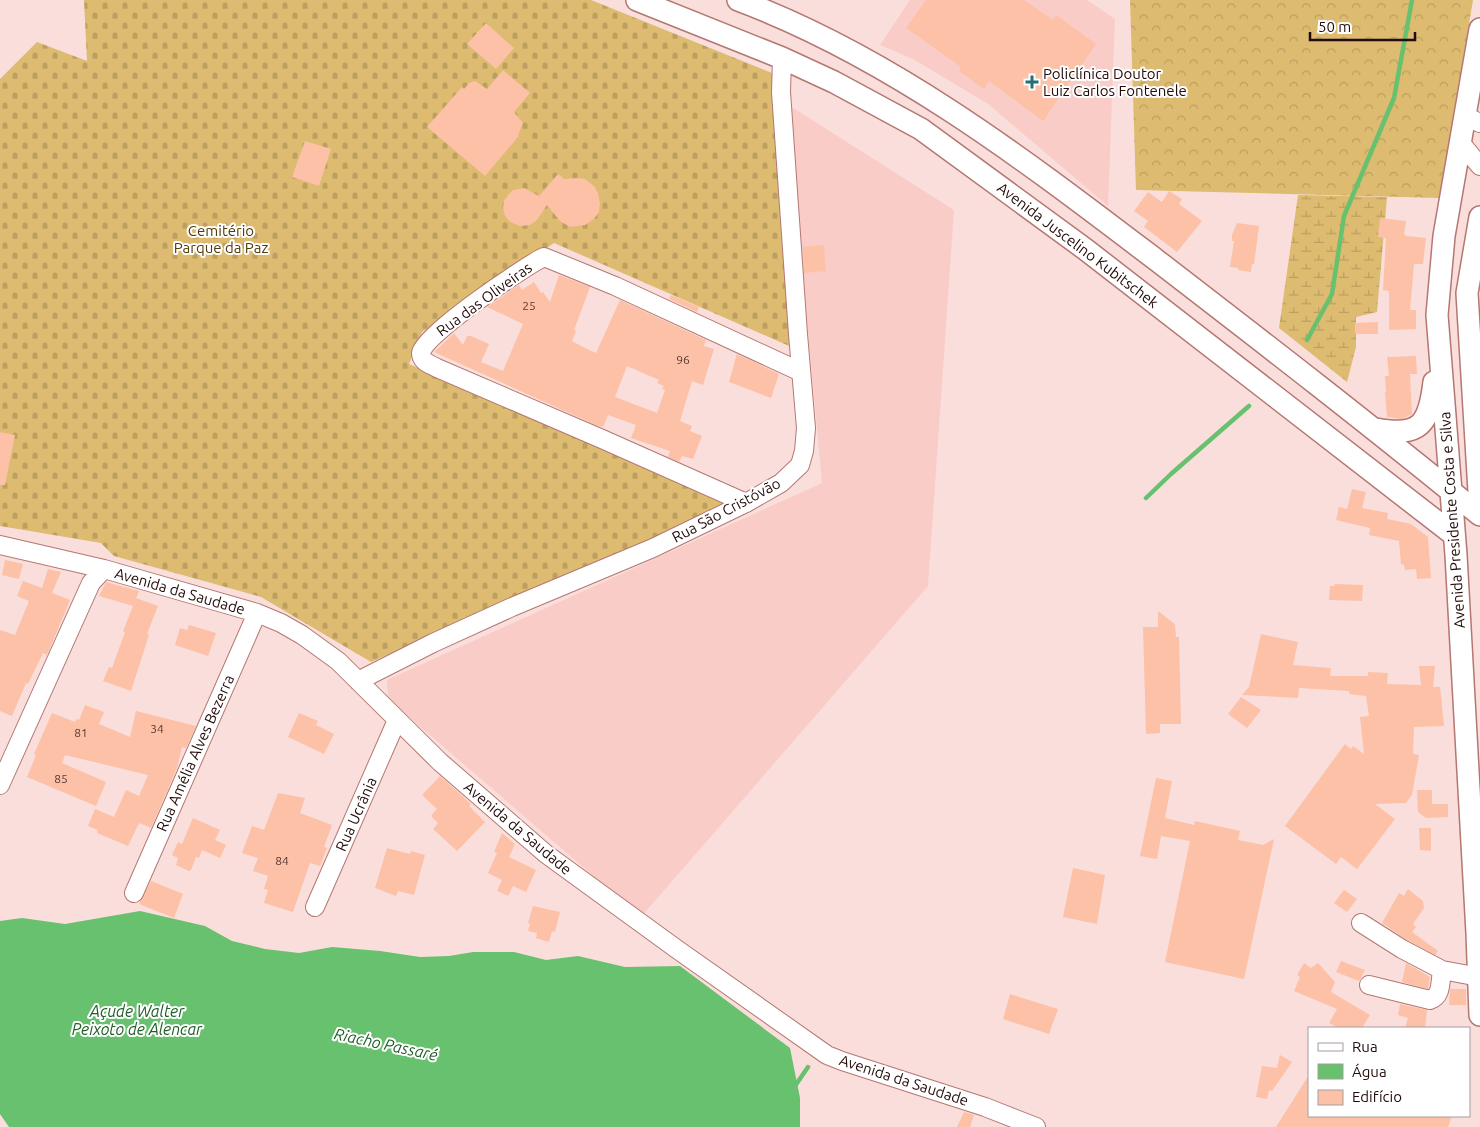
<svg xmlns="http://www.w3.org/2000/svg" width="1480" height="1127" viewBox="0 0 1480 1127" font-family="Ubuntu,sans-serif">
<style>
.built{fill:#faccc7}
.forest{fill:url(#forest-crowns)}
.wetland{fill:url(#wetland-marsh)}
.cemetery{fill:url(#cemetery-stones)}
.water{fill:#67c16e}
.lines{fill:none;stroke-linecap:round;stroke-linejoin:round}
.stream{stroke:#67c16e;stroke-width:4.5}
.building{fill:#fcc1a6;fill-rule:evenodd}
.minor-casing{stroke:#b47771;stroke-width:20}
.major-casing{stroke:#b47771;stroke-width:24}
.minor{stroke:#fff;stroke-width:18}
.major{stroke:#fff;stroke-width:21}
.poi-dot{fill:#256f77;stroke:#fff;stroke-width:2}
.labels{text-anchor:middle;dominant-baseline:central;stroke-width:4;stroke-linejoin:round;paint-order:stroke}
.number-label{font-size:12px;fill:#583831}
.poi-label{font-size:15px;fill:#220b0a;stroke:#fff;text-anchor:start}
.park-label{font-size:15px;fill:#513c08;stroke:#fff}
.street-label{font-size:15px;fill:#220b0a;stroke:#fff}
.water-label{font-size:16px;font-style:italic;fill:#205e28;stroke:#fff}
</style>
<defs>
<pattern id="forest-crowns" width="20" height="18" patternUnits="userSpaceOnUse" patternTransform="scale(1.25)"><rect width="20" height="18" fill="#ddbb70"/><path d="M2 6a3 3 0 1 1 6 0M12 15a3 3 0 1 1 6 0" fill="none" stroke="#bd9f60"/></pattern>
<pattern id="wetland-marsh" width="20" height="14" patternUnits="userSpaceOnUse" patternTransform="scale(1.25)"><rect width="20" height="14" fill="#ddbb70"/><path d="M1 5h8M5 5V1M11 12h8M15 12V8" fill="none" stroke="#bd9f60"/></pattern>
<pattern id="cemetery-stones" width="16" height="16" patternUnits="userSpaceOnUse" patternTransform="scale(1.25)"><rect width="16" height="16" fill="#ddbb70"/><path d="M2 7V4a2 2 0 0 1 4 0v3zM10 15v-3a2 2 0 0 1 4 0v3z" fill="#bd9f60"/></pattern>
</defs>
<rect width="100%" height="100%" fill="#fadedb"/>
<path class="built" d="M 910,0 L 1087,0 L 1115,19 L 1108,206 L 988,104 L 913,59 L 880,45 Z
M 787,104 L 954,210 L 928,586 L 641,917 L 388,699 L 387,680 L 822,483 Z"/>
<path class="forest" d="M 1130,0 L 1473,0 L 1439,198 L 1136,190 Z"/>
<path class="wetland" d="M 1298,195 L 1387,197 L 1377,312 L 1356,317 L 1356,347 L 1347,382 L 1279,328 Z"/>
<path class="cemetery" d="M 84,0 L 591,0 L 772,73 L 796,349 L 554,243 L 422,332 L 409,364 L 725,496 L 725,507 L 371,662 L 261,597 L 114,556 L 101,543 L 0,526 L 0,79 L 37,42 L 87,61 Z"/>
<path class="water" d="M 140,911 L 205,926 L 232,941 L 265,949 L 299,953 L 332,947 L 380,951 L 420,957 L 449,956 L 473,952 L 514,952 L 546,960 L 578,956 L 625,967 L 680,966 L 790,1048 L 800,1098 L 800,1127 L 9,1127 L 0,1114 L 0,921 L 22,918 L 65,924 Z"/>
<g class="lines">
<path class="stream" d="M 1307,340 L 1332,294 L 1344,216 L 1394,98 L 1412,0
M 1146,498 L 1171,474 L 1249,406
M 795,1086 L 808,1067"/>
</g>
<path class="building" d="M 926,0 L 1024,0 L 1053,20 L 1056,15 L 1096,44 L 1043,121 L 989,81 L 984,89 L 959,71 L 961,67 L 906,28 Z
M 486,23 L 514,48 L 496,69 L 467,44 Z
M 503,70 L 530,93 L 514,112 L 523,123 L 518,135 L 519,136 L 485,176 L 427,127 L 462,87 L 464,89 L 469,83 L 475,81 L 487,89 Z
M 305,141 L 331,149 L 319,186 L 292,177 Z
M 558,174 L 564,179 L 577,178 L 585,179 L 594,186 L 598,193 L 600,204 L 599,212 L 594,219 L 585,225 L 570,227 L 560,221 L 547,205 L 537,220 L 530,225 L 520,226 L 510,222 L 505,216 L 503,208 L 504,201 L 508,195 L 513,190 L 524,188 L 539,196 Z
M 1169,191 L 1182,199 L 1179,204 L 1202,221 L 1177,252 L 1144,227 L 1148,221 L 1134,211 L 1148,192 L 1162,202 Z
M 1380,218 L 1406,221 L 1404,234 L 1406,236 L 1426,238 L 1423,264 L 1414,264 L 1410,310 L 1416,310 L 1416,329 L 1389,330 L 1389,291 L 1383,290 L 1386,238 L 1378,237 Z
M 1237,223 L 1259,226 L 1254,264 L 1252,264 L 1251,272 L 1238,270 L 1238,268 L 1230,267 L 1234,241 L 1232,241 L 1232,235 Z
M 824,245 L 826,271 L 804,273 L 803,247 Z
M 559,275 L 590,287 L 574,330 L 576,331 L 572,341 L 585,348 L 596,353 L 620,300 L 706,340 L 704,346 L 714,349 L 703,385 L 692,381 L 680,421 L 692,426 L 690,431 L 702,436 L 693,459 L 682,456 L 679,462 L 668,457 L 670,451 L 631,438 L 636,425 L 608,415 L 603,427 L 598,426 L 434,352 L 454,333 L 463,345 L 467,336 L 471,336 L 489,344 L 481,362 L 503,371 L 523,324 L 487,307 L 519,285 L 522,290 L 534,282 L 541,293 L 543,292 L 550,302 ZM 627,366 L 659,380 L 657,383 L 664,386 L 662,389 L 665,390 L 657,413 L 615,397 Z
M 671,295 L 699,307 L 697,312 L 669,299 Z
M 1378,322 L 1378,334 L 1355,334 L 1355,323 Z
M 737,354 L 779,374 L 771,398 L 729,382 Z
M 1416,356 L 1417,374 L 1410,374 L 1412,414 L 1402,419 L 1387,417 L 1385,392 L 1386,392 L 1385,376 L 1389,376 L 1387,357 Z
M 0,432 L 15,435 L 5,485 L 0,485 Z
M 1352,489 L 1366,492 L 1362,508 L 1388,513 L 1387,519 L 1411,524 L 1428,537 L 1431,578 L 1417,579 L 1416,569 L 1405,570 L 1404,565 L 1401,564 L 1399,541 L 1369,535 L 1370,528 L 1336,520 L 1339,507 L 1347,509 Z
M 5,560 L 23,564 L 19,579 L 2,575 Z
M 48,569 L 61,572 L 52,593 L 70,600 L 47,655 L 43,653 L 28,684 L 26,683 L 12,716 L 0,711 L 0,630 L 15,635 L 29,601 L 17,596 L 23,581 L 42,588 Z
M 106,582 L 139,591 L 134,604 L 136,598 L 158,606 L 147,634 L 149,635 L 131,691 L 103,681 L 109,667 L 112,668 L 125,632 L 123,631 L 133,606 L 99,596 Z
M 1335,584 L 1363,585 L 1362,601 L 1329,600 L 1330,586 L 1334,586 Z
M 1158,611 L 1175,624 L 1176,637 L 1179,637 L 1181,724 L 1160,724 L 1160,733 L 1146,734 L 1143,627 L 1158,627 Z
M 189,625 L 216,633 L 208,656 L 175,645 L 180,628 L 187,630 Z
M 1261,634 L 1298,642 L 1293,665 L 1331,668 L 1330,676 L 1368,676 L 1368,672 L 1388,673 L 1387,684 L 1421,685 L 1419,666 L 1435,666 L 1433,687 L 1440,687 L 1444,726 L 1414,727 L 1413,754 L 1419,755 L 1412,795 L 1406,803 L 1375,804 L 1395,819 L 1357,869 L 1341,857 L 1336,864 L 1285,826 L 1345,744 L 1351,749 L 1353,746 L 1364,754 L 1360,717 L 1369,716 L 1366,696 L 1349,694 L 1349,691 L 1299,688 L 1298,698 L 1242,695 L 1249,687 Z
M 1241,697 L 1261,710 L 1247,728 L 1228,714 Z
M 85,705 L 104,712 L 99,724 L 130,737 L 136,711 L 196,726 L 186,748 L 182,747 L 177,768 L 151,828 L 139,823 L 128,846 L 97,833 L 98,830 L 88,826 L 95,809 L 114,817 L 126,790 L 139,796 L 148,775 L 65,755 L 62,763 L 106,782 L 96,806 L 27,777 L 36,755 L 34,754 L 52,713 L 75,722 L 76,719 L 79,720 Z
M 299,713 L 318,721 L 316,725 L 334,734 L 324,754 L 288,737 Z
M 440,776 L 471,804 L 469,806 L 485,822 L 457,851 L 433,829 L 438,823 L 431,816 L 437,809 L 422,795 Z
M 1156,778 L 1172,781 L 1165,818 L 1194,825 L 1195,821 L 1240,831 L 1238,840 L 1263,845 L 1274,839 L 1244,979 L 1165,962 L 1190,841 L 1161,836 L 1157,859 L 1140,856 Z
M 1417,790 L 1432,790 L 1432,804 L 1448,804 L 1448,817 L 1426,818 L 1418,812 Z
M 278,793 L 305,798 L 300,813 L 332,825 L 324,847 L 327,848 L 320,866 L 310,863 L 293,912 L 264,903 L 268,890 L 264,889 L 268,876 L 253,871 L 258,858 L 242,853 L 252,826 L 264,830 Z
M 193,818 L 220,830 L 215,840 L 226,845 L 220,858 L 202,850 L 199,858 L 196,857 L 191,870 L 189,871 L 176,865 L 178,858 L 172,855 L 178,842 L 182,844 Z
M 1419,828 L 1431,828 L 1431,851 L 1420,850 Z
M 502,833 L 515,844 L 509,857 L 536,870 L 526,892 L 513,886 L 508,896 L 497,891 L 502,880 L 488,873 L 497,853 L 494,852 Z
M 387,848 L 410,854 L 411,851 L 425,855 L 414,895 L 398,891 L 396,896 L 375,888 Z
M 1073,868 L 1105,875 L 1097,924 L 1063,917 Z
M 151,881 L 183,894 L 174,918 L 139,904 Z
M 1408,889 L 1423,901 L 1424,908 L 1413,924 L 1416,927 L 1412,932 L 1438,951 L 1435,955 L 1407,940 L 1382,923 L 1399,893 L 1404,896 Z
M 1344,890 L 1357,899 L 1347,912 L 1334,903 Z
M 533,906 L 560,912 L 555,932 L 552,931 L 549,942 L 536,938 L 537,933 L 528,931 L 530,924 L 528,923 Z
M 1341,961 L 1365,970 L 1359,981 L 1336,972 Z
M 1304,963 L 1311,968 L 1318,963 L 1335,982 L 1331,992 L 1370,1015 L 1362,1028 L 1338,1028 L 1329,1023 L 1337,1009 L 1294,991 L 1300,977 L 1297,975 Z
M 1406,963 L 1430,977 L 1428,989 L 1402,982 Z
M 1450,989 L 1466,989 L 1466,1005 L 1449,1005 Z
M 1010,994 L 1058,1009 L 1049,1034 L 1003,1019 Z
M 1400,1004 L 1427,1010 L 1425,1028 L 1405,1028 L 1408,1018 L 1398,1015 Z
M 1280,1055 L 1292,1062 L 1272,1091 L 1269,1090 L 1267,1099 L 1256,1097 L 1262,1066 L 1277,1068 Z
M 1309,1075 L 1309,1116 L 1452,1116 L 1448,1127 L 1276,1127 Z
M 964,1112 L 974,1115 L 970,1127 L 957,1127 Z"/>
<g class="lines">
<g class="minor-casing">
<path id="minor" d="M 1465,116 L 1480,123
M 1460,142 L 1480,166
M 746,503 L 602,439 L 437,368 C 430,364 421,362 421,353 C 422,336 525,266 544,257 L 615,286 L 801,372
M 0,545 L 104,569 L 257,613 L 281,623 L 302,635 L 338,661 L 440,762 L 546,854 L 678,950 L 827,1055 L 842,1061 L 985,1107 L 1036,1127
M 358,681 L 433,643 L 512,607 L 653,548 L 746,503 L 781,483 L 800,465 L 804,451 L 806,428 L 798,334 L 781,92 L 782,58
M 0,785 L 91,583 L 104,569
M 134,893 L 257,613
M 315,907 L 397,720
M 1361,923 L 1402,949 L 1442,970
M 1369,985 L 1430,1000 C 1442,996 1440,982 1442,970 L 1479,977"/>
</g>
<g class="major-casing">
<path id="major" d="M 637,0 L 782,58 L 834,82 L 921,129 L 1085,249 L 1454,535
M 738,0 C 891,57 1026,161 1155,259 C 1264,343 1373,427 1480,515
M 1480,29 L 1444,236 L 1437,315 L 1456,555 L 1477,933 L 1480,1015
M 1480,217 L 1467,293 L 1480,508
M 1376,429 C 1420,437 1429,425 1434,382"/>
</g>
<use href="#minor" class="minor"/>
<use href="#major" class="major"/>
</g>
<path class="poi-dot" d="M1029.5 74.5h5v5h5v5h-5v5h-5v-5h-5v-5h5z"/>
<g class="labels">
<g class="number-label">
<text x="529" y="305">25</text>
<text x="683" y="359">96</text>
<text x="157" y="728">34</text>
<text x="81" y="732">81</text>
<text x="61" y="778">85</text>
<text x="282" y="860">84</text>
</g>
<g class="poi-label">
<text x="1043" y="73">Policlínica Doutor<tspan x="1043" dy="17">Luiz Carlos Fontenele</tspan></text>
</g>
<g class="park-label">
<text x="221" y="230">Cemitério<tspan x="221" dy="17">Parque da Paz</tspan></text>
</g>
<g class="street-label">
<text transform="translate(1078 245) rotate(37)">Avenida Juscelino Kubitschek</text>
<text transform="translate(484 299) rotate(-36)">Rua das Oliveiras</text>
<text transform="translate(726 510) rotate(-28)">Rua São Cristóvão</text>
<text transform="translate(1452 520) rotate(-94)">Avenida Presidente Costa e Silva</text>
<text transform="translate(180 591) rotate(16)">Avenida da Saudade</text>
<text transform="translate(195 753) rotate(-66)">Rua Amélia Alves Bezerra</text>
<text transform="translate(356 814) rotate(-66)">Rua Ucrânia</text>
<text transform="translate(518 828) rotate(40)">Avenida da Saudade</text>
<text transform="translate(904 1080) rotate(18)">Avenida da Saudade</text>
</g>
<g class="water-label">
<text x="137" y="1011">Açude Walter<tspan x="137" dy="18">Peixoto de Alencar</tspan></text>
<text transform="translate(386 1044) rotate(12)">Riacho Passaré</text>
</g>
</g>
<rect x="1308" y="1027" width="162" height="90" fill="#ffffff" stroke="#a79d9d"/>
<rect x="1318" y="1043" width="25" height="8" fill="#ffffff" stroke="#a79d9d"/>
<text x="1352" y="1052" font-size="15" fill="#220b0a">Rua</text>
<rect x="1318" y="1064" width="25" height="15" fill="#67c16e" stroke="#a79d9d"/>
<text x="1352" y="1077" font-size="15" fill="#220b0a">Água</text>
<rect x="1318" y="1090" width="25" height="15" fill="#fcc1a6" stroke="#a79d9d"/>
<text x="1352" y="1102" font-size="15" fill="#220b0a">Edifício</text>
<path d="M1310 32v8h105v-8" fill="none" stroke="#220b0a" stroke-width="2.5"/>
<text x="1318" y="32" font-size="15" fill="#220b0a" stroke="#ffffff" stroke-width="4" paint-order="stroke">50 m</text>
</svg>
